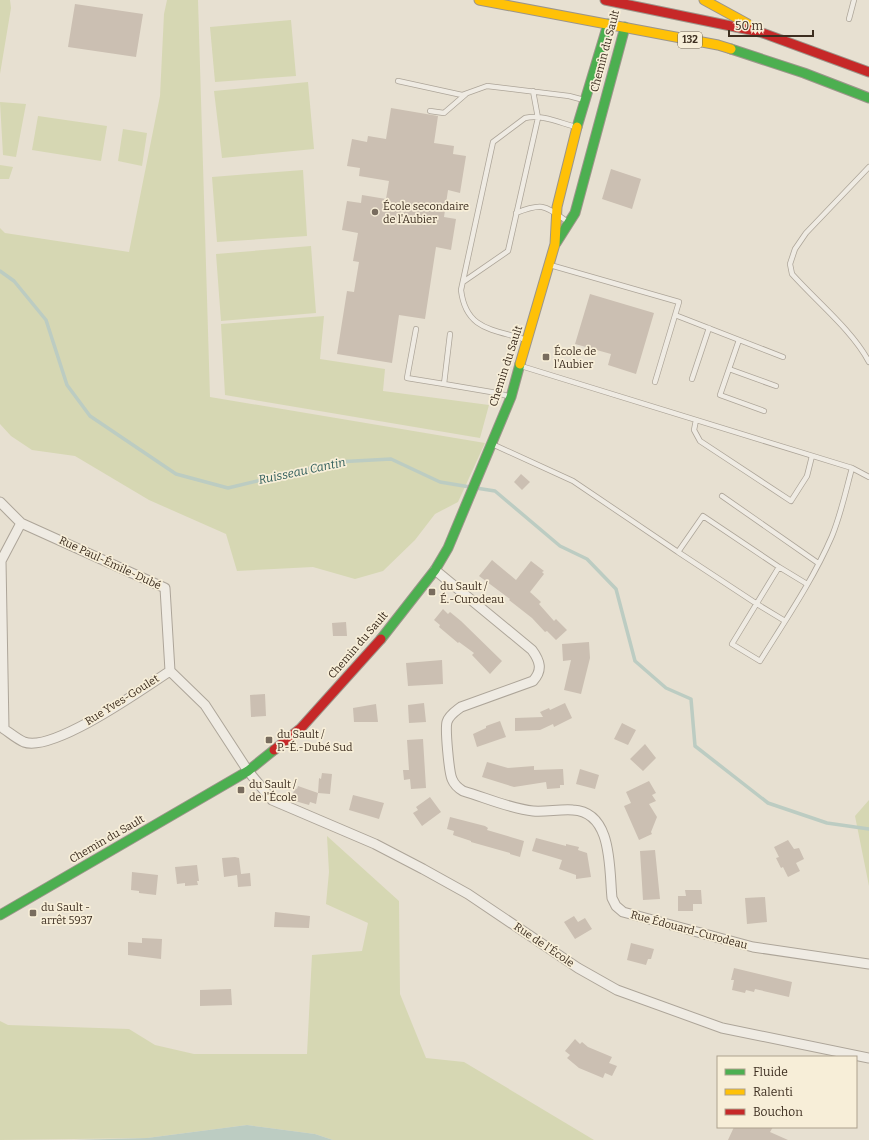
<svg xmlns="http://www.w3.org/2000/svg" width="869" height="1140" viewBox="0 0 869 1140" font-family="Bitter,serif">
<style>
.green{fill:#d6d7b3}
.water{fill:#bcccc2}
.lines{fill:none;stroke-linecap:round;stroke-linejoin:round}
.stream{stroke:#bcccc2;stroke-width:3.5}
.building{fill:#cbbfb2}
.lane-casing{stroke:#ada599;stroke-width:6}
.street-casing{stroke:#ada599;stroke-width:11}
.fast-casing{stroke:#9c958a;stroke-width:11}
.slow-casing{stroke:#9c958a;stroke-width:11}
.jam-casing{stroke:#9c958a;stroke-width:11}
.lane{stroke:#efebe3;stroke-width:4.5}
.street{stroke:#efebe3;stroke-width:9}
.fast{stroke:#4caf50;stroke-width:9}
.slow{stroke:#ffc107;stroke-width:9}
.jam{stroke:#c62828;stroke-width:9}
.poi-dot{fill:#786c5e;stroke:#f7eed8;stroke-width:1.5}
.labels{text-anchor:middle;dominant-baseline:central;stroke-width:3.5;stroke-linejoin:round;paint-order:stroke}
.shield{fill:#f7eed8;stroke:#756857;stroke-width:1}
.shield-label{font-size:10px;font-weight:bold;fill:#3d2e20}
.street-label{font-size:11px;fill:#3d2e20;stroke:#f7eed8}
.poi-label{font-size:11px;fill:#3d2e20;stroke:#f7eed8;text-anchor:start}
.water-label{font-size:12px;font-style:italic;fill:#2f5d5a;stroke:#f7eed8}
</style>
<rect width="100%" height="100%" fill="#e7e0d1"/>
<path class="green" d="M 0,0 L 10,0 L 11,8 L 0,74 Z
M 167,0 L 198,0 L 210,397 L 485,443 L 458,502 L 435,514 L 415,540 L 383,571 L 355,579 L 313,567 L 237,571 L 226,534 L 149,500 L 75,456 L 32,450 L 11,436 L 0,424 L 0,228 L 5,233 L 129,252 L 160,96 L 164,14 Z
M 291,20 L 296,76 L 215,82 L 210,27 Z
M 308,82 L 314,149 L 222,158 L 214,91 Z
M 0,102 L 26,104 L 16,157 L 3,155 Z
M 38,116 L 107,126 L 101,161 L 32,150 Z
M 123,129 L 147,133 L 142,166 L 118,161 Z
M 0,165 L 13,167 L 9,179 L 0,179 Z
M 303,170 L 307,236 L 217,242 L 212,177 Z
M 311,246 L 316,313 L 221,321 L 216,254 Z
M 324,316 L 320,359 L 385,369 L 383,391 L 489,405 L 480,438 L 225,395 L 221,324 Z
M 869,800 L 869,886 L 855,816 Z
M 327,836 L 399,901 L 400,994 L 426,1058 L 464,1062 L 594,1140 L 333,1140 L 315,1134 L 247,1125 L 147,1138 L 0,1140 L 0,1021 L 8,1025 L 129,1029 L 155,1045 L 194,1054 L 307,1054 L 312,955 L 362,951 L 368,923 L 326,904 L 329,872 Z"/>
<path class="water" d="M 247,1125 L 315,1134 L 333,1140 L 74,1140 L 147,1138 Z"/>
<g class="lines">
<path class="stream" d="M 0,271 L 14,281 L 46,320 L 67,385 L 90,416 L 176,474 L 228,488 L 336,462 L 391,459 L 440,482 L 470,487
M 476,488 L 495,491 L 560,546 L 587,559 L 616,589 L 635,661 L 666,688 L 691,699 L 695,746 L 768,803 L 827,823 L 869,829"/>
</g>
<path class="building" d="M 75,4 L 143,14 L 136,57 L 68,47 Z
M 391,108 L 438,116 L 434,143 L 454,146 L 453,154 L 466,156 L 460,193 L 448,190 L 444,217 L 456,219 L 451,250 L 436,247 L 425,319 L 399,315 L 392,363 L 337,354 L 347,291 L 354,292 L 359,262 L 353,261 L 358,233 L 342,230 L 347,201 L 361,203 L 362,195 L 386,199 L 389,181 L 359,176 L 360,168 L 347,166 L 352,139 L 367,142 L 368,136 L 386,139 Z
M 611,169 L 641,179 L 632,209 L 602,199 Z
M 590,294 L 654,313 L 636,374 L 608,365 L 611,354 L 575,344 Z
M 521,474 L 530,482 L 522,490 L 514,482 Z
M 492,560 L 516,580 L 531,561 L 544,571 L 542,572 L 544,574 L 530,592 L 541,602 L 539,604 L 554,621 L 556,619 L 567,630 L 556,640 L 547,631 L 545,632 L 532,618 L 509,600 L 510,599 L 479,576 Z
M 443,609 L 448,614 L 450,612 L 461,621 L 502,661 L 490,674 L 472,655 L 474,653 L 459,642 L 458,643 L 439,627 L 440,625 L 434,620 Z
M 346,622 L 347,636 L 333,636 L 332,623 Z
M 589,642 L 590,658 L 581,694 L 564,690 L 571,660 L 563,661 L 562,644 Z
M 442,660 L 443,684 L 408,686 L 406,663 Z
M 265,694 L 266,716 L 251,717 L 250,695 Z
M 424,703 L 426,722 L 409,723 L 408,705 Z
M 565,703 L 572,718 L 554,727 L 553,724 L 540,730 L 515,731 L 515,718 L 543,717 L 540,712 L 549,708 L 550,710 Z
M 376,704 L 378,722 L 354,722 L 353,708 Z
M 500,721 L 506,737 L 477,747 L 473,734 L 486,728 L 486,726 Z
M 622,723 L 636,730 L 628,745 L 614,739 Z
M 423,739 L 426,788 L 411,789 L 410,779 L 404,780 L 403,770 L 409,770 L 407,740 Z
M 645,744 L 656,758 L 643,771 L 630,759 Z
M 487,762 L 508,768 L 534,766 L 534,770 L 563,769 L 564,785 L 560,785 L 560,788 L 547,789 L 546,782 L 514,787 L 482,777 Z
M 580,769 L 599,775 L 595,789 L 576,784 Z
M 322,773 L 332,774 L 330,794 L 318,793 L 316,804 L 310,802 L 309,805 L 295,801 L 296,798 L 292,796 L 295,788 L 297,789 L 298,786 L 318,793 L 319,778 L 321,779 Z
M 649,781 L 656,793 L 652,795 L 656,801 L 649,804 L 657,817 L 651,832 L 652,834 L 639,840 L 624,806 L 631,803 L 626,792 Z
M 353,795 L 384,803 L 379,819 L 349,810 Z
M 430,797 L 441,812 L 422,826 L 413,813 L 418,810 L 416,807 Z
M 450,817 L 485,826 L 488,828 L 487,830 L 524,841 L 520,857 L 510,854 L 510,853 L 471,842 L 471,841 L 453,835 L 454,831 L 447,829 Z
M 536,838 L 566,846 L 566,844 L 579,847 L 578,850 L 587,853 L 591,877 L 576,879 L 576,875 L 559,869 L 562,860 L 532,851 Z
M 788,840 L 794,849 L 799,848 L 804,859 L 796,863 L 800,871 L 788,877 L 783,867 L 781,868 L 776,858 L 779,857 L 774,847 Z
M 655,850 L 660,899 L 643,900 L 640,851 Z
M 235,857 L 239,858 L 241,874 L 250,873 L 251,886 L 238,887 L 237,875 L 224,877 L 222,858 Z
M 197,865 L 199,881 L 197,881 L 198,885 L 185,886 L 185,883 L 177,884 L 175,867 Z
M 132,872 L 158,875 L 156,895 L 139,893 L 139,891 L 131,890 Z
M 685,890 L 701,890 L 702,904 L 693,904 L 693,911 L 678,911 L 678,896 L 686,896 Z
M 765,897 L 767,922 L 747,924 L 745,898 Z
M 275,912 L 310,916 L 309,928 L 274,927 Z
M 574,916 L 578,922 L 585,918 L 592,929 L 575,939 L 564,922 Z
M 142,938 L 162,939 L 161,959 L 128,955 L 128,942 L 142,943 Z
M 631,943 L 654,949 L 651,959 L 648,959 L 646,965 L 627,960 Z
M 734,968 L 792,982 L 789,997 L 755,989 L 754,992 L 746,990 L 745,993 L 732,990 L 734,980 L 731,980 Z
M 231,989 L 232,1005 L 200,1006 L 200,990 Z
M 575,1039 L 580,1044 L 582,1042 L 588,1047 L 612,1057 L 609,1063 L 617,1066 L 612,1076 L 605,1073 L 603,1078 L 579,1068 L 567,1058 L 570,1055 L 565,1051 Z
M 734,1127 L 773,1127 L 770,1132 L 788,1140 L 728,1140 Z"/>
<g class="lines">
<g class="lane-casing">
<path id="lane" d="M 849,19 L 854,0
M 398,81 L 462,95 L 487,86 L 569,96 L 584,100
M 430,111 L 444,113 L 466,94
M 869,167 L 806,233 L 795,249 L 790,264 L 792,274 C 816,301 853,331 869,362
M 516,213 C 544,202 545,206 568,222
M 550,265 L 679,302 L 655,382
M 463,282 L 508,251 L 538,118 L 533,91
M 675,315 L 783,357
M 416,329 L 407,378 L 444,384
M 450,334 L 444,384 L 497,393 L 511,397
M 527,340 C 494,329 466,331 461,290 L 493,142 L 525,118 C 542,114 560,123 576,127
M 739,340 L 720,395 L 764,411
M 521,366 L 852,468 C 846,490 841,514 832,536 C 813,580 785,621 760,661 L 732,644 L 779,567 L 703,516 L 678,552 L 757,604 L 785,621
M 729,369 L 776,386
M 692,379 L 709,328
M 696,420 L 694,430 L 700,441 L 791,501 L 807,476 L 812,456
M 492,444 L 573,481 L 678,552
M 852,468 L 869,477
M 722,496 L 818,563
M 779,567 L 807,584"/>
</g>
<g class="street-casing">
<path id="street" d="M 0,502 L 21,523 L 165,588 L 170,671 L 205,705 L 248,771 L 272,800 L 375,844 L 423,869 L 468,894 L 578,968 L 617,990 L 722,1028 L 869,1058
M 21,523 L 1,561 L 4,729 C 10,733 17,739 24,742 C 53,753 144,688 170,671
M 435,570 L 532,650 C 540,661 543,670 533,681 L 461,707 C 456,711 449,715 447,722 C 445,729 449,772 452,779 C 454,784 458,788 463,791 C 484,797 511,809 533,811 C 546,812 560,809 573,810 C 613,812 609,869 612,898 L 616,906 L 623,912 L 753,947 L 869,964"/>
</g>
<g class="fast-casing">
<path id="fast" d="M 731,49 L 804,73 L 869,98
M 577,127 L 608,24
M 556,243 L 575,213 L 625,27
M 381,639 L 435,570 L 448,548 L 511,397 L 520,364
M 0,915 L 248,771 L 274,750"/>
</g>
<g class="slow-casing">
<path id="slow" d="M 479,0 L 718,45 L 731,49
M 704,0 L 748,24
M 520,364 L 555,244 L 557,207 L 577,127"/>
</g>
<g class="jam-casing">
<path id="jam" d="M 605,0 L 760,32 L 869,72
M 274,750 L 301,728 L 381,639"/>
</g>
<use href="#lane" class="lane"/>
<use href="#street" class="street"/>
<use href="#fast" class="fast"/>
<use href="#slow" class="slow"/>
<use href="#jam" class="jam"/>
</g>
<g class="poi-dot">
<circle cx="375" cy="212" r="4"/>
<rect x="542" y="353" width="8" height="8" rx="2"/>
<rect x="428" y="588" width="8" height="8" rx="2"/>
<rect x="265" y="736" width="8" height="8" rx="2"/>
<rect x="237" y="786" width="8" height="8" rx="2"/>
<rect x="29" y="909" width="8" height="8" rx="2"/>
</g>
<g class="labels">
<rect class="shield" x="678" y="32" width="24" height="16" rx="3"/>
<g class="shield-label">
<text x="690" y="40">132</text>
</g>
<g class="street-label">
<text transform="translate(605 51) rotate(-75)">Chemin du Sault</text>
<text transform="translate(506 366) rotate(-72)">Chemin du Sault</text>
<text transform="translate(110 563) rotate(25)">Rue Paul-Émile-Dubé</text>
<text transform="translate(358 645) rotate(-49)">Chemin du Sault</text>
<text transform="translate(122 700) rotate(-32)">Rue Yves-Goulet</text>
<text transform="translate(107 839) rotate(-30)">Chemin du Sault</text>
<text transform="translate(689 930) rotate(15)">Rue Édouard-Curodeau</text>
<text transform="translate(544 945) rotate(34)">Rue de l'École</text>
</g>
<g class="poi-label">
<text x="383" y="206">École secondaire<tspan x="383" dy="13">de l'Aubier</tspan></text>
<text x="554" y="351">École de<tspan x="554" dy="13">l'Aubier</tspan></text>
<text x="440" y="586">du Sault /<tspan x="440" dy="13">É.-Curodeau</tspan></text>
<text x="277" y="734">du Sault /<tspan x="277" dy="13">P.-É.-Dubé Sud</tspan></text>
<text x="249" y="784">du Sault /<tspan x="249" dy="13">de l'École</tspan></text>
<text x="41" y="907">du Sault -<tspan x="41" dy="13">arrêt 5937</tspan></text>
</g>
<g class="water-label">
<text transform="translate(302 471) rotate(-12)">Ruisseau Cantin</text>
</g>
</g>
<rect x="717" y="1056" width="140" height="72" fill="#f7eed8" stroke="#ada18e"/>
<rect x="725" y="1069" width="20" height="6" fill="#4caf50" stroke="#ada18e"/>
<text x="753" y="1076" font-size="12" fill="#3d2e20">Fluide</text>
<rect x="725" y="1089" width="20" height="6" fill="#ffc107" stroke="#ada18e"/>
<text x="753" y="1096" font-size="12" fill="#3d2e20">Ralenti</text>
<rect x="725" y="1109" width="20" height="6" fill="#c62828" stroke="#ada18e"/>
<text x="753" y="1116" font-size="12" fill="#3d2e20">Bouchon</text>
<path d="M729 30v6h84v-6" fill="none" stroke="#3d2e20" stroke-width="2"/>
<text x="735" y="30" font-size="12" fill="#3d2e20" stroke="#f7eed8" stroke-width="3" paint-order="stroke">50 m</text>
</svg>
